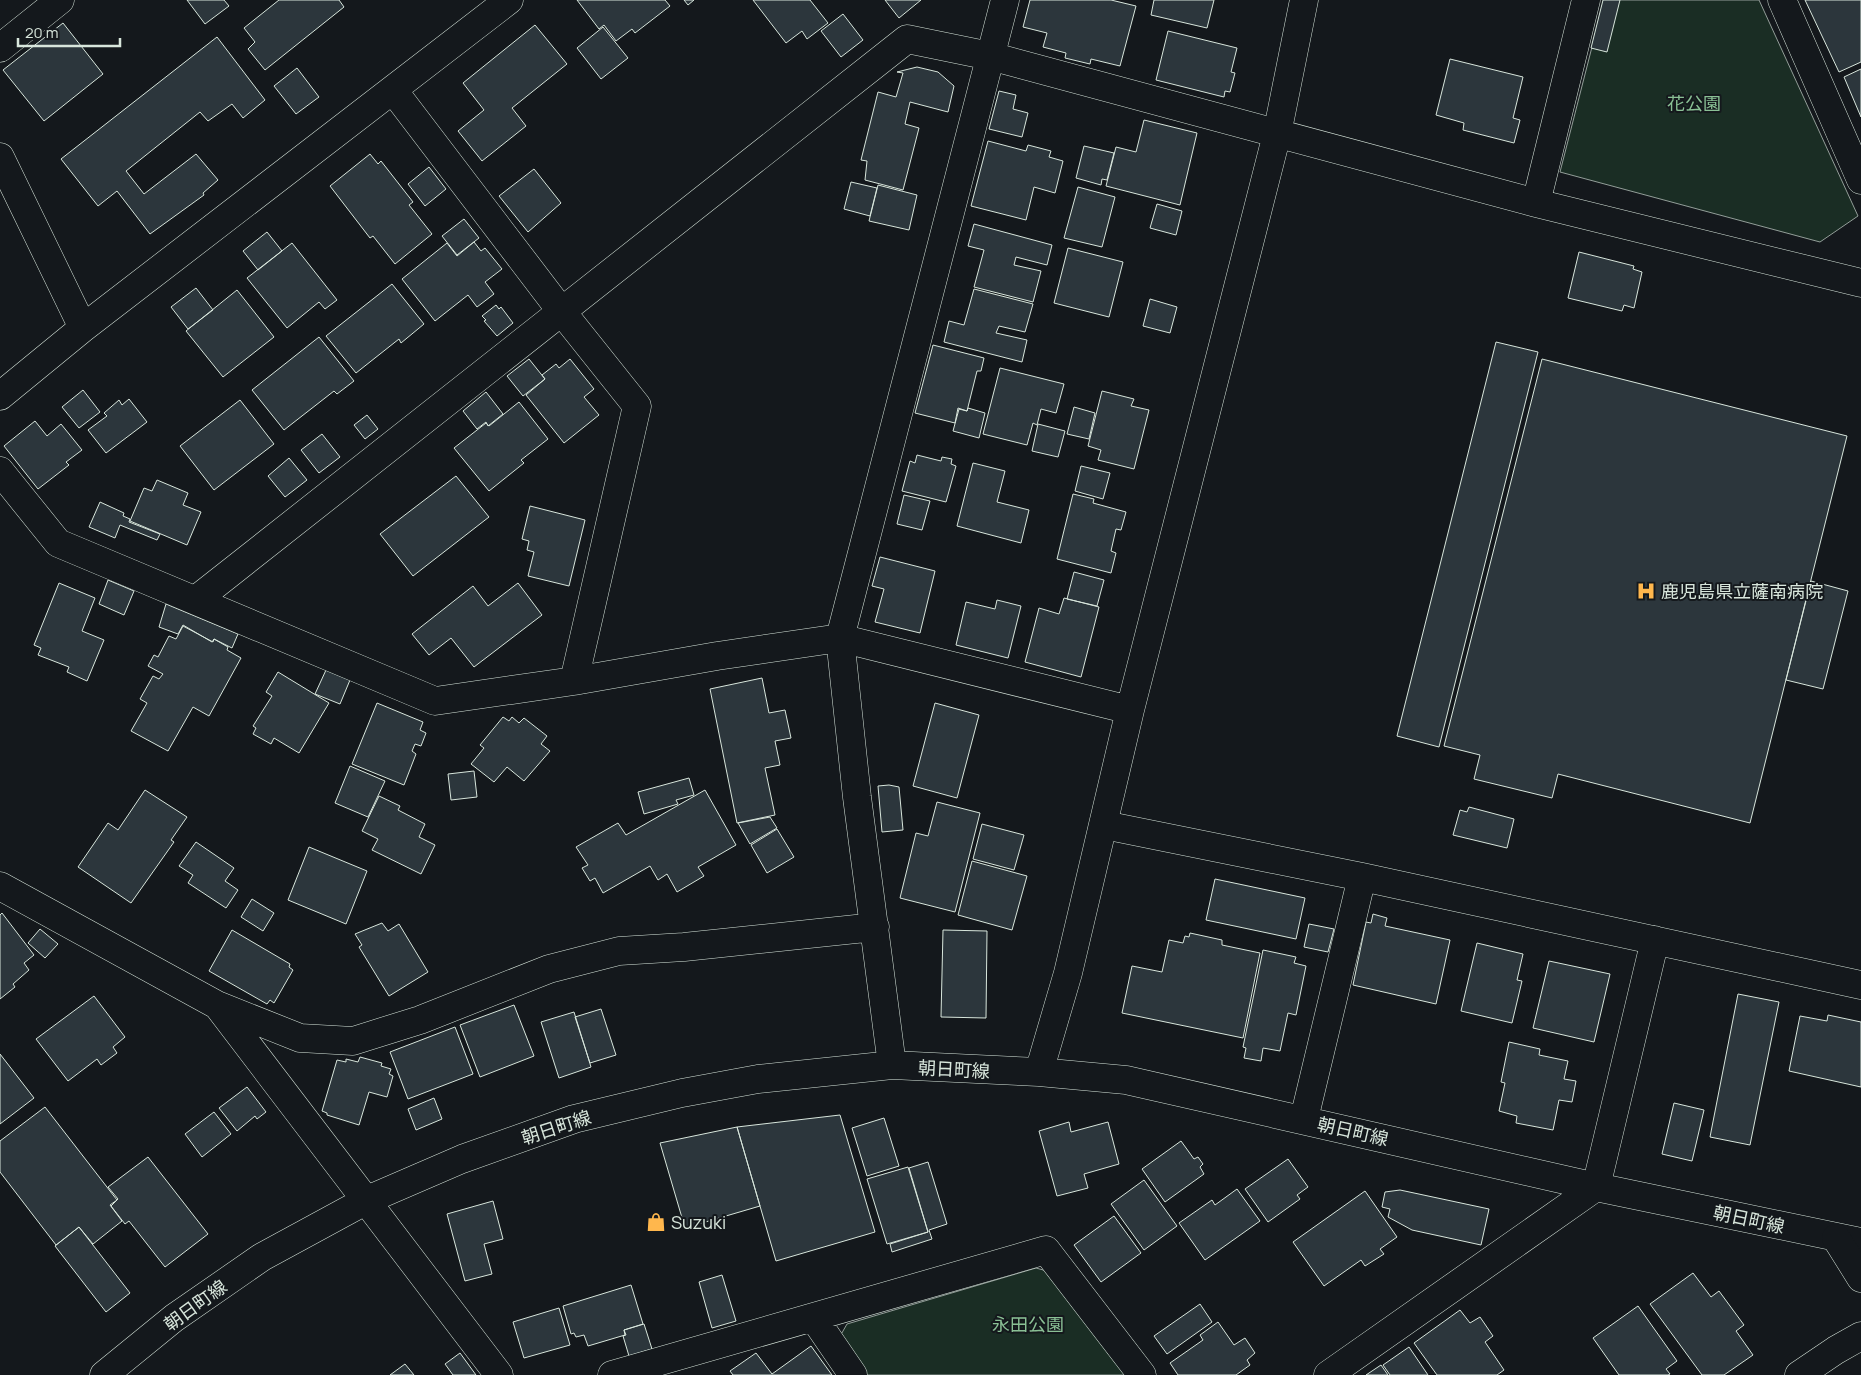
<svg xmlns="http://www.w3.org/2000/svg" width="1861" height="1375" viewBox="0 0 1861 1375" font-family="Manrope,'Noto Sans JP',sans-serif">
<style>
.green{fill:#1a2d24;stroke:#939e99}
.building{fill:#2c363c;stroke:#d8e6dc}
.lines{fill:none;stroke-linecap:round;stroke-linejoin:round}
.minor-casing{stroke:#d8e6dc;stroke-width:29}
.major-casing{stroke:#d8e6dc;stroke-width:29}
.minor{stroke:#14181c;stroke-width:28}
.major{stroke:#14181c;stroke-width:28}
.labels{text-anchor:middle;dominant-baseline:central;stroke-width:4;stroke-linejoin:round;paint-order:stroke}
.park-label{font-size:18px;fill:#8ac095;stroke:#14181c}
.poi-label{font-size:18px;fill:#d8e6dc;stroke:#14181c;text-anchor:start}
.street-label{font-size:18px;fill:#d8e6dc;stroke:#14181c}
</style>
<rect width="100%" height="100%" fill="#14181c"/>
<path class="green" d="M 1604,0 L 1759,0 L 1858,216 L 1820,242 L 1560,172 Z
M 1036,1268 L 1054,1273 L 1126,1375 L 864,1375 L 839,1338 L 847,1324 Z"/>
<path class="building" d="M 187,0 L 224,0 L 229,6 L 205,24 Z
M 279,0 L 339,0 L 344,7 L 265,70 L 248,49 L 255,42 L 244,28 Z
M 577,0 L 665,0 L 670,6 L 635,33 L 632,29 L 616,41 L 604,25 L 599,29 Z
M 684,0 L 694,0 L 688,5 Z
M 753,0 L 810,0 L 828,23 L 807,39 L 802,31 L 786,43 Z
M 885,0 L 921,0 L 899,18 Z
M 1030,0 L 1111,0 L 1136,6 L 1120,66 L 1091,59 L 1090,64 L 1065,58 L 1066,53 L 1043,47 L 1047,33 L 1023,27 Z
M 1154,0 L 1214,0 L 1207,28 L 1151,15 Z
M 1603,0 L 1620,0 L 1607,52 L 1591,48 Z
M 1805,0 L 1861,0 L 1861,62 L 1839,72 Z
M 843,14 L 863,40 L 841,57 L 821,31 Z
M 63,23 L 103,74 L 44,121 L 3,70 Z
M 535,25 L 567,64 L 512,108 L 526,126 L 482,161 L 458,131 L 484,110 L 463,83 Z
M 603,27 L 628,58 L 601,79 L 577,48 Z
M 1168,31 L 1237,48 L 1231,72 L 1235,73 L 1230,92 L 1225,91 L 1224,97 L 1156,80 Z
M 217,37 L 265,100 L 243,118 L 232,104 L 208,121 L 200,112 L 126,171 L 144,194 L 196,154 L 218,180 L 203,193 L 204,195 L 150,234 L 117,191 L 98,206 L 61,159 Z
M 1450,59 L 1523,77 L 1513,118 L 1520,120 L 1514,143 L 1463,130 L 1464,123 L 1436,115 Z
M 917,67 L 938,72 L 954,86 L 948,112 L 910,102 L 905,124 L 919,128 L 903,190 L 865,180 L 867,161 L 861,160 L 878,92 L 896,97 L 903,73 L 897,72 Z
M 297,68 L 319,97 L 296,114 L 274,86 Z
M 1861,69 L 1861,117 L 1844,77 Z
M 999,91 L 1016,95 L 1013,109 L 1028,113 L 1022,137 L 989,129 Z
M 1144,120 L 1197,133 L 1180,205 L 1106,186 L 1116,147 L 1136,152 Z
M 988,141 L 1026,151 L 1028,145 L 1051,151 L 1049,157 L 1063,161 L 1055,193 L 1034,187 L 1026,220 L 971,206 Z
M 1084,146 L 1114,153 L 1107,180 L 1102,179 L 1101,185 L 1076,178 Z
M 370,154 L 378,164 L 381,161 L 413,202 L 409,205 L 432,234 L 395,264 L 373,236 L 370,238 L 330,186 Z
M 429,167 L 446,189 L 425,206 L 408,184 Z
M 534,169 L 561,203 L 528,232 L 499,196 Z
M 851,182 L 877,188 L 870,216 L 844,209 Z
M 878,185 L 917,195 L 909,230 L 869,221 Z
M 1078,187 L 1115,197 L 1102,247 L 1064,238 Z
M 1157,204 L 1182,211 L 1176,235 L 1150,228 Z
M 464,219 L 479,238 L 457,255 L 442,236 Z
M 974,224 L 1052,245 L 1047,265 L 1016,257 L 1014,265 L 1041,271 L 1033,302 L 974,287 L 984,250 L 968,246 Z
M 267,232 L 282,251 L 258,270 L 243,251 Z
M 474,242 L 481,251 L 485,248 L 502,269 L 485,282 L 494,294 L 477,307 L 468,295 L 435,321 L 402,279 L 447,243 L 457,256 Z
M 292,243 L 337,300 L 325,309 L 319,302 L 287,328 L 247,278 Z
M 1068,248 L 1123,262 L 1109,317 L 1054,303 Z
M 1579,252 L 1634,266 L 1633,269 L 1642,272 L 1634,308 L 1624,305 L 1622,311 L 1568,298 Z
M 392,284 L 424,324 L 401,343 L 399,339 L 356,373 L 326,336 Z
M 196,288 L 213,310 L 188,329 L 171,307 Z
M 974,289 L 1033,304 L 1025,332 L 999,326 L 996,333 L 1027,340 L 1022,362 L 944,342 L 949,321 L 964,325 Z
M 237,290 L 274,337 L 223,377 L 186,331 Z
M 1150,299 L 1177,307 L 1170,333 L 1143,326 Z
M 496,305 L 499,309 L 501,307 L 513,323 L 497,336 L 484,321 L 486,320 L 482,316 Z
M 319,337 L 354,381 L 337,394 L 334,391 L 284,430 L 252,390 Z
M 1496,342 L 1538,352 L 1439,747 L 1397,736 Z
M 933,345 L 984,358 L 981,371 L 977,371 L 967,411 L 958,408 L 955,423 L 915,413 Z
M 529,359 L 545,379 L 523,396 L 507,376 Z
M 570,359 L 594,389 L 584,397 L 599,415 L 564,443 L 526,395 L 545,379 L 542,375 L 556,364 L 559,368 Z
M 1542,359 L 1847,436 L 1750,823 L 1558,774 L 1552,798 L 1474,779 L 1480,755 L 1444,746 Z
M 1000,368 L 1064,384 L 1056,413 L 1041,409 L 1037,425 L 1033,423 L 1027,445 L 983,434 Z
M 83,390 L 100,412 L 79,428 L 62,407 Z
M 1102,391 L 1134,399 L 1131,406 L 1149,410 L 1134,469 L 1098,460 L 1101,450 L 1088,446 Z
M 486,392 L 503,414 L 488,426 L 486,422 L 477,429 L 463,411 Z
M 129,399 L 147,422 L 106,453 L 88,430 L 107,416 L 104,413 L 119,400 L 122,405 Z
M 240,400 L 274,444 L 214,490 L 180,446 Z
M 519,402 L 548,439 L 521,460 L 524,463 L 489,491 L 454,448 L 486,423 L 489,426 Z
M 1074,407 L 1095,413 L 1089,439 L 1067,434 Z
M 968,408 L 985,413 L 979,438 L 953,431 L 959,409 L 967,411 Z
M 367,415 L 378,429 L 365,439 L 354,425 Z
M 35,421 L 47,436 L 61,424 L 82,450 L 66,462 L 69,465 L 38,489 L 4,446 Z
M 1038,424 L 1065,431 L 1058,457 L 1032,451 Z
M 322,434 L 340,457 L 319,473 L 301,450 Z
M 917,455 L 941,461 L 942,457 L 952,459 L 951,464 L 956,466 L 946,502 L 902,491 L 910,461 L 915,463 Z
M 289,458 L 307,480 L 285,497 L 268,476 Z
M 973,463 L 1005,471 L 997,502 L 1029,510 L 1021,543 L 957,526 Z
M 1081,466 L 1110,473 L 1103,499 L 1075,491 Z
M 456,476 L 489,517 L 413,576 L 380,534 Z
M 157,480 L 188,493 L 183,505 L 201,512 L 187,545 L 130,521 L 144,488 L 152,491 Z
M 1073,494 L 1094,499 L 1093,503 L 1126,512 L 1121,530 L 1116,529 L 1111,551 L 1116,553 L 1111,573 L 1057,559 Z
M 904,495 L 930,501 L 922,530 L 897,524 Z
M 100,502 L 124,513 L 123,516 L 130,519 L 129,522 L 160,534 L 157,540 L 120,525 L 115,538 L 89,527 Z
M 530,506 L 585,520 L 569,586 L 528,576 L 534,552 L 527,550 L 529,541 L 522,539 Z
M 880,557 L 935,571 L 920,633 L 875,622 L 884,589 L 872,586 Z
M 1074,572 L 1104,580 L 1097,606 L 1067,599 Z
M 108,580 L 134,591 L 124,615 L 99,604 Z
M 1811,581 L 1848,591 L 1823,689 L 1786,680 Z
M 59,583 L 95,598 L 82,631 L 104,640 L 87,681 L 67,672 L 69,667 L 38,655 L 41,648 L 34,645 Z
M 518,583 L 542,615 L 474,667 L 451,638 L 429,655 L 412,634 L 473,586 L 488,606 Z
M 1064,598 L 1099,607 L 1081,677 L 1025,662 L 1039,608 L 1059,614 Z
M 997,600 L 1021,606 L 1008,658 L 956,645 L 966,602 L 995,609 Z
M 166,604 L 238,634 L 232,648 L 214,639 L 212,642 L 183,625 L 178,634 L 159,627 Z
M 183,626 L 213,642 L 214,639 L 228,647 L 227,650 L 241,658 L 209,716 L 193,707 L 168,751 L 131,731 L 147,703 L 140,699 L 153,676 L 159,679 L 163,674 L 148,666 L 154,655 L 158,657 L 169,636 L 176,639 Z
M 326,670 L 350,680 L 340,704 L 315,694 Z
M 278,672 L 329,703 L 299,753 L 274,738 L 271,744 L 253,734 L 256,728 L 253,726 L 272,696 L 266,692 Z
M 762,678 L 769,713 L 785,710 L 791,738 L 775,741 L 780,765 L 765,768 L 775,815 L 737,823 L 710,689 Z
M 377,703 L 423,722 L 420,730 L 426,733 L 421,746 L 415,744 L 412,751 L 416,754 L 404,785 L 352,764 Z
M 935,703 L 979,715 L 957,798 L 913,786 Z
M 503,717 L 509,721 L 512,717 L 519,723 L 524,718 L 547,736 L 541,744 L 550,751 L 524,781 L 507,767 L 494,782 L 471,764 L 484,748 L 480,745 Z
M 350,766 L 385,781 L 368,817 L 335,803 Z
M 474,771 L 477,797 L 451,800 L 448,774 Z
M 689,778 L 694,795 L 676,800 L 678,804 L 644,814 L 638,792 Z
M 889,785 L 899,787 L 903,830 L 882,832 L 878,786 Z
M 145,790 L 187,817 L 171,840 L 174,842 L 131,903 L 78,867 L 108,823 L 118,830 Z
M 705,790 L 736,845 L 698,867 L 704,876 L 677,892 L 667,874 L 658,880 L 650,866 L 603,893 L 595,878 L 590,881 L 582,868 L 588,865 L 576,847 L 618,823 L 626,835 Z
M 379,796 L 400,806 L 398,810 L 425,824 L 419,837 L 435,845 L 421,874 L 372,850 L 378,839 L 362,831 Z
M 937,802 L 980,813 L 955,912 L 900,898 L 916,833 L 928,836 Z
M 1469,807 L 1514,819 L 1507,848 L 1453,835 L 1460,810 L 1467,812 Z
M 770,817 L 777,828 L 750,844 L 738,823 Z
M 982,824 L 1024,835 L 1014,870 L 973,859 Z
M 777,829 L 794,857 L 767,873 L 751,845 Z
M 196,842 L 234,868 L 225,881 L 238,890 L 226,908 L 188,883 L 193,875 L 179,866 Z
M 309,847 L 367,871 L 346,924 L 288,900 Z
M 972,861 L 1027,876 L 1012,930 L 958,915 Z
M 1215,879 L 1305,898 L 1296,939 L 1206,920 Z
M 252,899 L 274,913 L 263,931 L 241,917 Z
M 2,913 L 34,955 L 24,963 L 29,970 L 13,984 L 15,987 L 0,999 L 0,915 Z
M 1373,914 L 1387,918 L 1385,926 L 1450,940 L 1436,1004 L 1353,985 L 1366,922 L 1371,923 Z
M 382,923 L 388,931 L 399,924 L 428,972 L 389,996 L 359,947 L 362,945 L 355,934 Z
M 1309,924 L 1334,929 L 1328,952 L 1304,947 Z
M 40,929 L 58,944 L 45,958 L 28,943 Z
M 232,930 L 290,964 L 289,967 L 293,970 L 274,1003 L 270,1000 L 267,1004 L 209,971 Z
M 943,930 L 987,931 L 986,1018 L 941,1017 Z
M 1190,933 L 1222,940 L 1222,945 L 1260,953 L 1243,1038 L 1122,1013 L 1132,966 L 1162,972 L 1169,940 L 1183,943 L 1185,936 L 1189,937 Z
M 1477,943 L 1523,954 L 1517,980 L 1522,981 L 1512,1023 L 1461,1011 Z
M 1263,950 L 1296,957 L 1294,963 L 1306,966 L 1296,1015 L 1288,1013 L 1280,1051 L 1263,1048 L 1261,1061 L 1244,1058 L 1246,1048 L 1243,1047 Z
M 1549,961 L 1610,974 L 1594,1042 L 1533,1028 Z
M 1738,994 L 1779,1002 L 1750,1145 L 1710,1137 Z
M 94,996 L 125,1037 L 113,1047 L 117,1053 L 101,1065 L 97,1059 L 68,1081 L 36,1039 Z
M 514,1005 L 534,1056 L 480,1077 L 460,1025 Z
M 601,1009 L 616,1055 L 590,1063 L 575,1017 Z
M 574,1012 L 591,1067 L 559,1078 L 541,1022 Z
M 1828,1015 L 1861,1022 L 1861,1087 L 1789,1071 L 1800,1016 L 1827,1021 Z
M 455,1027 L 473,1074 L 408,1099 L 390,1052 Z
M 1509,1042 L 1540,1049 L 1539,1055 L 1568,1061 L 1564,1079 L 1576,1081 L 1572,1102 L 1559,1100 L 1553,1130 L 1516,1123 L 1517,1116 L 1499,1111 L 1505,1083 L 1501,1082 Z
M 0,1054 L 34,1098 L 0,1124 Z
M 360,1057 L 382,1063 L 381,1066 L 391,1069 L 389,1074 L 393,1076 L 387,1097 L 369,1092 L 359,1125 L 327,1115 L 327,1113 L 322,1111 L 337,1060 L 346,1062 L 346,1059 L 358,1062 Z
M 247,1087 L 266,1112 L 257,1119 L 255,1116 L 237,1131 L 219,1108 Z
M 434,1098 L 442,1119 L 416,1130 L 408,1109 Z
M 1674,1103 L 1704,1110 L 1692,1161 L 1662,1154 Z
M 45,1107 L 117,1200 L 110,1205 L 122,1221 L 93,1244 L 79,1227 L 56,1245 L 0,1172 L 0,1141 Z
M 214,1112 L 231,1134 L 202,1157 L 185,1134 Z
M 840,1115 L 875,1232 L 776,1261 L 737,1127 Z
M 884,1118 L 899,1166 L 867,1176 L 852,1128 Z
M 1069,1122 L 1071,1132 L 1108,1122 L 1119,1164 L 1084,1174 L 1088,1188 L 1057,1196 L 1039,1131 Z
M 737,1127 L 760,1206 L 685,1228 L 660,1143 Z
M 1181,1141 L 1194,1159 L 1198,1157 L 1203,1164 L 1200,1167 L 1204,1174 L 1165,1202 L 1142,1169 Z
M 148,1157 L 208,1234 L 165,1267 L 129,1221 L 125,1224 L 111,1206 L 118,1199 L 108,1187 Z
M 1288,1159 L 1308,1187 L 1297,1195 L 1300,1199 L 1268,1222 L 1245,1189 Z
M 928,1162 L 947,1224 L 929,1230 L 932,1239 L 892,1252 L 890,1244 L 928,1232 L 909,1168 Z
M 908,1167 L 928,1232 L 887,1244 L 867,1179 Z
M 1144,1180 L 1177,1226 L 1144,1250 L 1111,1204 Z
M 1237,1189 L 1260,1221 L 1205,1260 L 1179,1223 L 1212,1200 L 1215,1205 Z
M 1400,1190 L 1489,1209 L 1481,1245 L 1412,1230 L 1388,1217 L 1390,1209 L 1382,1207 L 1385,1192 Z
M 1365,1191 L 1397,1237 L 1380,1249 L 1384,1254 L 1365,1266 L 1361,1260 L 1324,1286 L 1293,1242 Z
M 493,1201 L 503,1239 L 484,1244 L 492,1274 L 465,1281 L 447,1214 Z
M 1114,1216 L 1141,1253 L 1101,1282 L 1074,1245 Z
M 79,1227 L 130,1293 L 106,1312 L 55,1246 Z
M 1693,1273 L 1711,1297 L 1719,1291 L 1744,1325 L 1736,1331 L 1753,1355 L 1724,1375 L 1702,1375 L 1650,1304 Z
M 722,1275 L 736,1321 L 712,1328 L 699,1282 Z
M 631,1285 L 643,1324 L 624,1330 L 625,1335 L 588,1346 L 584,1335 L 576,1337 L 574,1333 L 571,1334 L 563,1306 Z
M 1200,1304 L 1212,1322 L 1167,1354 L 1154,1336 Z
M 1638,1306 L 1677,1361 L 1666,1369 L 1670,1374 L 1668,1375 L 1619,1375 L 1593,1338 Z
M 559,1308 L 570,1345 L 524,1358 L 513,1322 Z
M 1460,1310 L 1470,1323 L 1480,1317 L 1493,1336 L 1485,1342 L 1504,1370 L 1497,1375 L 1437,1375 L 1414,1343 Z
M 1218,1322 L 1234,1345 L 1245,1338 L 1255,1353 L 1247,1360 L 1250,1365 L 1236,1375 L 1178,1375 L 1170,1363 L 1203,1340 L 1200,1335 Z
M 644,1324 L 652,1349 L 629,1356 L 623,1336 L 626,1335 L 624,1330 Z
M 811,1346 L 832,1375 L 733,1375 L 730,1371 L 756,1353 L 772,1374 Z
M 1409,1347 L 1428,1375 L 1390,1375 L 1383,1365 Z
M 460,1353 L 476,1375 L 453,1375 L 445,1364 Z
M 405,1364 L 414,1375 L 390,1375 Z
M 1381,1365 L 1388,1375 L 1366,1375 Z"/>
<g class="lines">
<g class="minor-casing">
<path id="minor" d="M 1782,0 L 1861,180
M 0,48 L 60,0
M 393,90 L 562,312 L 637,406 L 574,681
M 0,157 L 83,328
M 1536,203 L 1586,0
M 0,396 L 83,328 L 509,0
M 0,471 L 58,543 L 435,701 L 574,681 L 717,656 L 840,638 L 1130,710
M 197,599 L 907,39 L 990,56 L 1536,203 L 1861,283
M 1104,825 L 1362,877 L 1861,985
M 0,886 L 217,1005 L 300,1038 L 353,1041 L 420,1020 L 549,969 L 619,951 L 684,947 L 875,927
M 218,1006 L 499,1375
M 892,1065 L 857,797 L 840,638 L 1005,0
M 1039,1072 L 1068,973 L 1130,710 L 1277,134 L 1304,0
M 1304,1119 L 1362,877
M 814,1318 L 853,1375
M 104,1375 L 174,1318 L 262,1257 L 367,1200 L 462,1159 L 574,1119 L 682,1093 L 758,1079 L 892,1065 L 1039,1072 L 1126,1080 L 1596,1187 L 1861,1242
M 612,1375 L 1046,1250 L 1142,1375
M 1328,1375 L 1596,1187 L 1655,940"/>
</g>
<g class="major-casing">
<path id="major" d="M 1836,1238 L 1861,1278
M 1799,1375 L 1836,1350 L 1861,1336"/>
</g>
<use href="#minor" class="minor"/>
<use href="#major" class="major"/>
</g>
<defs>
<g id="hospital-bare" transform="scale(1.5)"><path d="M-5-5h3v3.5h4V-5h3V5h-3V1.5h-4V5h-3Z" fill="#ffb74d" stroke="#14181c" stroke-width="2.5" paint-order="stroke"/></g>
<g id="shop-bare" transform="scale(1.5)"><path d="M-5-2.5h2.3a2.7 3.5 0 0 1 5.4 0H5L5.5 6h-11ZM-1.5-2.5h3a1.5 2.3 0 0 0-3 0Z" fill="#ffb74d" stroke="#14181c" stroke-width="2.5" paint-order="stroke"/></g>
</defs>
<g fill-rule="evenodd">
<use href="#hospital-bare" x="1646" y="591"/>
<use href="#shop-bare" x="656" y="1222"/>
</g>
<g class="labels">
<g class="park-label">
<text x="1694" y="103">花公園</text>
<text x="1028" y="1324">永田公園</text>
</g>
<g class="poi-label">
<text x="1661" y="591">鹿児島県立薩南病院</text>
<text x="671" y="1222">Suzuki</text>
</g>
<g class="street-label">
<text transform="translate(954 1069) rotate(3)">朝日町線</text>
<text transform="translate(556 1127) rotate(-18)">朝日町線</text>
<text transform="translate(1353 1131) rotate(13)">朝日町線</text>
<text transform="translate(1749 1219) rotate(12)">朝日町線</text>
<text transform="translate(195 1305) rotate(-36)">朝日町線</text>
</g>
</g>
<path d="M18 38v8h102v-8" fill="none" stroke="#d8e6dc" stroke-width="2.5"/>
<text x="25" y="38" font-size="15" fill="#d8e6dc" stroke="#14181c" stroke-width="4" paint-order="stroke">20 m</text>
</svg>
